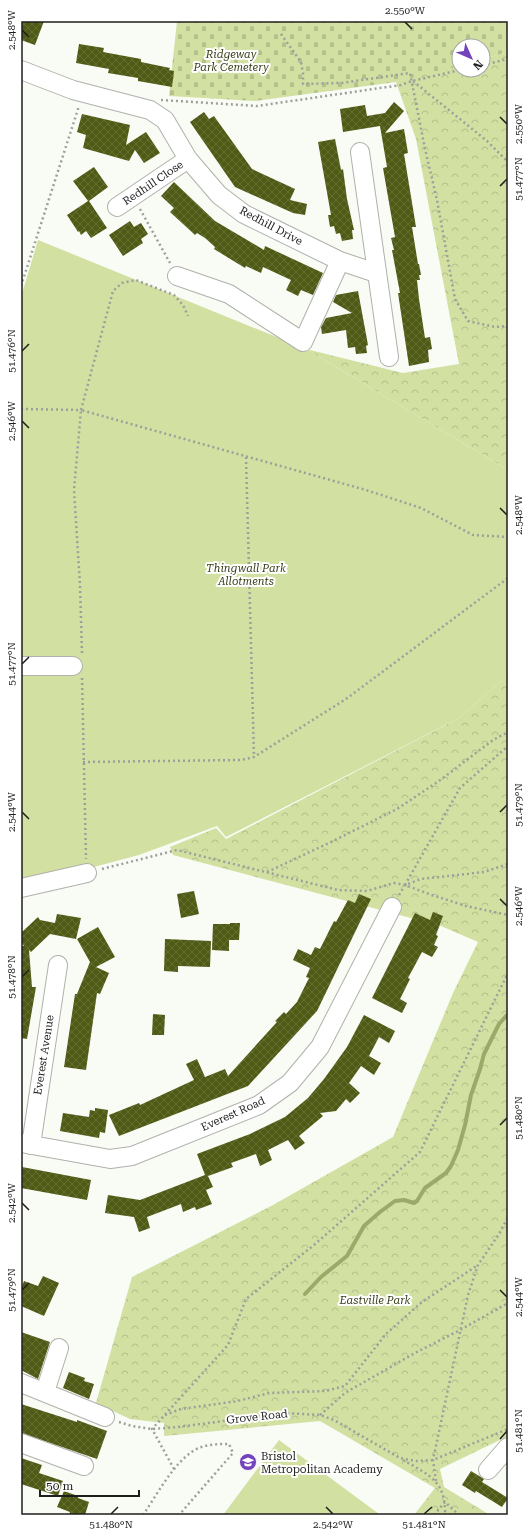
<svg xmlns="http://www.w3.org/2000/svg" width="529" height="1536" viewBox="0 0 529 1536" font-family="'Roboto Serif',serif">
<style>
.forest{fill:url(#forest-crowns)}
.cemetery{fill:url(#cemetery-stones)}
.garden{fill:#d2e0a2}
.lines{fill:none;stroke-linecap:round;stroke-linejoin:round}
.stream{stroke:#9ca969;stroke-width:4}
.building{fill:url(#building-cross-hatch)}
.minor-casing{stroke:#b0b1ac;stroke-width:20}
.path{stroke:#9e9f9b;stroke-width:2.5;stroke-dasharray:2 3;stroke-linecap:butt}
.minor{stroke:#fff;stroke-width:18}
.ticks{fill:none;stroke:#1e1e1c;stroke-width:1.5}
.labels{text-anchor:middle;dominant-baseline:central;stroke-width:4;stroke-linejoin:round;paint-order:stroke}
.park-label{font-size:11px;font-style:italic;fill:#383e19;stroke:#fff}
.street-label{font-size:11px;fill:#1e1e1c;stroke:#fff}
.poi-label{font-size:11px;fill:#1e1e1c;stroke:#fff;text-anchor:start}
.neatline{fill:none;stroke:#1e1e1c;stroke-width:1.5}
.ticks-label{font-size:10px;text-anchor:middle;fill:#1e1e1c}
</style>
<defs>
<pattern id="forest-crowns" width="20" height="18" patternUnits="userSpaceOnUse"><rect width="20" height="18" fill="#d2e0a2"/><path d="M2 6a3 3 0 1 1 6 0M12 15a3 3 0 1 1 6 0" fill="none" stroke="#b4c08b"/></pattern>
<pattern id="cemetery-stones" width="16" height="16" patternUnits="userSpaceOnUse"><rect width="16" height="16" fill="#d2e0a2"/><path d="M2 7V4a2 2 0 0 1 4 0v3zM10 15v-3a2 2 0 0 1 4 0v3z" fill="#b4c08b"/></pattern>
<pattern id="building-cross-hatch" width="8" height="8" patternUnits="userSpaceOnUse"><rect width="8" height="8" fill="#4f5a14"/><path d="M0 0l8 8M0 8l8-8" fill="none" stroke="#656e35"/></pattern>
</defs>
<rect width="100%" height="100%" fill="#f9fbf5"/>
<path class="forest" d="M 508,21 L 483,46 L 459,46 L 459,70 L 483,70 L 483,59 L 508,52 L 508,470 L 306,349 L 403,373 L 459,364 L 416,139 L 396,82 L 405,79 L 388,26 Z
M 508,675 L 508,1436 L 440,1469 L 444,1487 L 490,1515 L 414,1515 L 435,1488 L 320,1421 L 164,1436 L 164,1423 L 130,1419 L 96,1403 L 132,1277 L 273,1205 L 393,1137 L 453,993 L 478,942 L 441,926 L 173,855 L 170,847 L 216,828 L 226,839 L 459,718 Z"/>
<path class="cemetery" d="M 177,21 L 508,21 L 508,52 L 483,59 L 483,46 L 459,46 L 459,65 L 396,82 L 255,101 L 169,96 Z"/>
<path class="garden" d="M 38,240 L 306,349 L 508,470 L 508,675 L 459,718 L 226,837 L 217,826 L 139,855 L 75,872 L 21,881 L 21,297 Z
M 279,1440 L 379,1514 L 378,1515 L 223,1515 Z"/>
<g class="lines">
<path class="stream" d="M 305,1294 L 321,1277 L 347,1256 L 364,1226 L 380,1212 L 395,1201 L 404,1200 L 414,1203 L 417,1201 L 425,1188 L 446,1173 L 451,1166 L 458,1150 L 465,1125 L 471,1095 L 480,1069 L 484,1054 L 499,1024 L 508,1014"/>
</g>
<path class="building" d="M 21,21 L 44,21 L 35,45 L 21,40 Z
M 79,44 L 104,48 L 103,52 L 141,59 L 141,62 L 170,68 L 169,70 L 174,71 L 172,87 L 138,81 L 138,78 L 108,73 L 109,69 L 76,63 Z
M 394,102 L 404,111 L 385,133 L 404,129 L 408,153 L 404,154 L 416,227 L 412,227 L 418,264 L 419,264 L 421,275 L 419,275 L 420,280 L 417,280 L 419,299 L 425,338 L 430,337 L 432,349 L 428,350 L 429,362 L 409,366 L 398,293 L 400,293 L 392,250 L 394,250 L 391,238 L 395,237 L 383,168 L 387,167 L 380,126 L 343,132 L 340,109 L 365,105 L 367,116 L 385,113 Z
M 204,112 L 209,119 L 214,116 L 252,169 L 295,189 L 290,200 L 307,204 L 305,215 L 293,213 L 235,187 L 190,122 Z
M 82,114 L 130,125 L 126,145 L 146,132 L 160,153 L 144,163 L 135,150 L 129,161 L 83,148 L 86,135 L 77,132 Z
M 335,139 L 341,170 L 343,169 L 347,199 L 354,230 L 352,230 L 353,239 L 342,241 L 340,233 L 336,234 L 334,226 L 330,227 L 328,215 L 331,215 L 318,142 Z
M 94,167 L 108,187 L 89,201 L 107,228 L 91,238 L 86,231 L 81,235 L 79,231 L 78,232 L 67,215 L 88,201 L 73,181 Z
M 174,182 L 215,221 L 264,250 L 265,246 L 323,273 L 313,295 L 301,290 L 298,296 L 286,290 L 291,280 L 263,267 L 261,273 L 246,266 L 245,268 L 214,249 L 215,247 L 205,238 L 197,233 L 195,235 L 170,212 L 174,208 L 161,196 Z
M 130,221 L 134,227 L 141,223 L 148,234 L 141,239 L 143,243 L 123,256 L 109,235 Z
M 358,291 L 368,345 L 366,346 L 367,353 L 356,354 L 355,347 L 348,348 L 346,330 L 322,334 L 321,327 L 326,318 L 352,313 L 333,302 L 336,295 Z
M 194,891 L 199,914 L 181,918 L 177,894 Z
M 359,894 L 371,899 L 317,1011 L 248,1086 L 119,1136 L 109,1115 L 139,1103 L 140,1105 L 194,1080 L 186,1064 L 197,1059 L 205,1077 L 225,1069 L 228,1076 L 277,1022 L 275,1021 L 284,1012 L 286,1014 L 297,1002 L 309,978 L 306,977 L 310,968 L 293,960 L 298,949 L 311,955 L 315,947 L 320,949 L 334,921 L 336,922 L 348,900 L 355,903 Z
M 433,912 L 443,916 L 436,935 L 438,936 L 434,945 L 438,947 L 432,957 L 422,952 L 408,978 L 410,979 L 400,999 L 407,1003 L 402,1013 L 372,998 L 415,913 L 430,920 Z
M 57,914 L 81,918 L 76,939 L 50,934 L 31,952 L 29,950 L 32,987 L 36,987 L 27,1039 L 21,1038 L 21,946 L 24,946 L 21,942 L 21,933 L 38,917 L 40,920 L 55,923 Z
M 230,923 L 240,923 L 239,940 L 229,940 L 229,951 L 212,950 L 213,924 L 230,924 Z
M 98,927 L 115,957 L 96,967 L 109,973 L 100,994 L 97,993 L 86,1070 L 64,1067 L 75,994 L 77,994 L 90,962 L 77,939 Z
M 165,939 L 211,941 L 210,967 L 178,966 L 178,972 L 164,971 Z
M 153,1014 L 165,1015 L 164,1035 L 152,1035 Z
M 364,1015 L 395,1031 L 389,1043 L 379,1037 L 369,1056 L 381,1063 L 374,1075 L 361,1066 L 349,1083 L 360,1093 L 350,1103 L 346,1099 L 336,1111 L 320,1113 L 323,1116 L 299,1136 L 305,1143 L 295,1150 L 288,1140 L 268,1150 L 272,1160 L 260,1166 L 256,1154 L 231,1163 L 233,1167 L 208,1176 L 213,1187 L 206,1190 L 212,1204 L 196,1210 L 195,1207 L 183,1212 L 181,1204 L 168,1209 L 147,1217 L 150,1228 L 139,1232 L 134,1217 L 105,1213 L 108,1195 L 140,1200 L 205,1175 L 197,1154 L 250,1134 L 285,1117 L 308,1098 L 324,1079 L 347,1047 Z
M 95,1108 L 108,1110 L 105,1133 L 100,1132 L 99,1138 L 60,1131 L 63,1113 L 89,1117 L 90,1110 L 95,1111 Z
M 22,1167 L 91,1180 L 87,1200 L 21,1188 Z
M 43,1276 L 59,1283 L 44,1316 L 21,1306 L 21,1289 L 24,1281 L 38,1286 Z
M 21,1332 L 50,1342 L 38,1379 L 21,1370 Z
M 69,1372 L 85,1378 L 84,1381 L 94,1384 L 89,1399 L 63,1388 Z
M 21,1404 L 77,1422 L 77,1420 L 107,1431 L 97,1459 L 21,1433 Z
M 21,1458 L 42,1465 L 39,1473 L 63,1481 L 58,1496 L 21,1484 Z
M 471,1471 L 484,1479 L 482,1482 L 508,1498 L 502,1507 L 476,1491 L 475,1493 L 462,1485 Z
M 64,1491 L 78,1496 L 78,1498 L 89,1502 L 85,1515 L 69,1515 L 70,1512 L 57,1507 Z"/>
<g class="lines">
<g class="minor-casing">
<path id="minor" d="M 21,70 L 73,90 L 150,110 L 165,120 L 188,159 L 219,195 L 244,214 L 340,261 L 376,273
M 360,152 L 389,357
M 117,207 L 188,159
M 177,276 L 229,294 L 303,342 L 340,261
M 21,666 L 73,666
M 21,888 L 87,873
M 21,1143 L 110,1159 L 132,1156 L 259,1105 L 290,1083 L 320,1047 L 392,907
M 31,1145 L 58,965
M 21,1383 L 105,1417
M 45,1392 L 59,1348
M 21,1443 L 84,1466
M 488,1470 L 508,1447"/>
</g>
<path class="path" d="M 281,34 L 301,62 L 303,73 L 303,84 L 341,83 L 410,73 L 425,149 L 437,200 L 455,299 L 468,321 L 495,327 L 508,326
M 483,65 L 508,59
M 413,81 L 487,141 L 508,162
M 161,100 L 257,106 L 401,85 L 412,81 L 460,70
M 140,209 L 170,263
M 21,286 L 79,106
M 21,409 L 81,410 L 113,291 L 122,283 L 136,280 L 174,295 L 183,305 L 188,316
M 246,457 L 254,757
M 82,653 L 80,585 L 74,490 L 81,410 L 366,490 L 421,508 L 473,535 L 508,537
M 82,678 L 86,859
M 83,762 L 241,760 L 254,757 L 346,699 L 508,578
M 102,869 L 177,850 L 338,890 L 367,891 L 394,883 L 405,885 L 429,894 L 466,906 L 508,915
M 267,872 L 329,843 L 397,809 L 439,781 L 493,740 L 508,732
M 405,885 L 460,788 L 508,746
M 399,895 L 405,885 L 421,879 L 484,872 L 508,864
M 165,1415 L 181,1409 L 238,1401 L 269,1393 L 325,1391 L 345,1386 L 386,1334 L 422,1302 L 478,1265
M 320,1415 L 345,1393 L 415,1353 L 460,1330 L 508,1303
M 119,1422 L 132,1426 L 152,1429 L 178,1427 L 284,1413 L 320,1415 L 334,1420 L 400,1458 L 416,1461 L 433,1460 L 508,1429
M 403,1460 C 429,1475 446,1481 445,1515
M 174,1469 L 152,1429 L 228,1345 L 246,1299 L 314,1245 L 420,1152 L 508,973
M 436,1481 L 433,1460 L 468,1295 L 478,1265 L 499,1234 L 508,1217
M 143,1515 C 157,1495 172,1465 193,1451 C 204,1444 217,1444 229,1444 L 233,1453 L 179,1515
M 434,1515 L 445,1502 L 459,1515"/>
<use href="#minor" class="minor"/>
</g>
<path class="ticks" d="M 405,22 L 412,29M 22,30 L 29,37M 500,117 L 507,124M 500,186 L 507,179M 22,351 L 29,344M 22,421 L 29,428M 500,508 L 507,515M 22,664 L 29,657M 22,812 L 29,819M 500,812 L 507,805M 500,899 L 507,906M 22,977 L 29,970M 500,1125 L 507,1118M 22,1203 L 29,1210M 22,1290 L 29,1283M 500,1290 L 507,1297M 500,1439 L 507,1431M 326,1507 L 333,1514M 111,1514 L 118,1507M 424,1514 L 432,1507"/>
<defs>
<g id="school-disc" transform="scale(0.9)"><circle r="9.5" fill="#7343bb" stroke="#fff"/><path d="M0-5L7-2L0 1L-7-2ZM-4 1L0 2.5L4 1V4Q0 6-4 4Z" fill="#fff"/></g>
</defs>
<g fill-rule="evenodd">
<use href="#school-disc" x="248" y="1462"/>
</g>
<g class="labels">
<g class="park-label">
<text x="231" y="54">Ridgeway<tspan x="231" dy="13">Park Cemetery</tspan></text>
<text x="246" y="568">Thingwall Park<tspan x="246" dy="13">Allotments</tspan></text>
<text x="375" y="1300">Eastville Park</text>
</g>
<g class="street-label">
<text transform="translate(153 183) rotate(-34)">Redhill Close</text>
<text transform="translate(271 226) rotate(28)">Redhill Drive</text>
<text transform="translate(44 1055) rotate(-81)">Everest Avenue</text>
<text transform="translate(233 1114) rotate(-24)">Everest Road</text>
<text transform="translate(257 1417) rotate(-6)">Grove Road</text>
</g>
<g class="poi-label">
<text x="261" y="1456">Bristol<tspan x="261" dy="13">Metropolitan Academy</tspan></text>
</g>
</g>
<rect width="529" height="1536" fill="none" stroke="#ffffff" stroke-width="44"/>
<g transform="translate(471 58) rotate(135)"><circle r="19" fill="#ffffff" stroke="#a5a5a4"/>
<path d="M0-3L7 15L0 10L-7 15Z" fill="#7343bb"/>
<text y="-6" font-size="11" font-weight="bold" text-anchor="middle" fill="#1e1e1c">N</text>
</g>
<path d="M40 1490v6h99v-6" fill="none" stroke="#1e1e1c" stroke-width="2"/>
<text x="46" y="1490" font-size="12" fill="#1e1e1c" stroke="#ffffff" stroke-width="3" paint-order="stroke">50 m</text>
<rect x="22" y="22" width="485" height="1492" class="neatline"/>
<g class="ticks-label">
<text x="405" y="14">2.550°W</text>
<text transform="translate(11 30) rotate(-90)" y="4">2.548°W</text>
<text transform="translate(518 124) rotate(-90)" y="4">2.550°W</text>
<text transform="translate(518 179) rotate(-90)" y="4">51.477°N</text>
<text transform="translate(11 351) rotate(-90)" y="4">51.476°N</text>
<text transform="translate(11 421) rotate(-90)" y="4">2.546°W</text>
<text transform="translate(518 515) rotate(-90)" y="4">2.548°W</text>
<text transform="translate(11 664) rotate(-90)" y="4">51.477°N</text>
<text transform="translate(518 805) rotate(-90)" y="4">51.479°N</text>
<text transform="translate(11 812) rotate(-90)" y="4">2.544°W</text>
<text transform="translate(518 906) rotate(-90)" y="4">2.546°W</text>
<text transform="translate(11 977) rotate(-90)" y="4">51.478°N</text>
<text transform="translate(518 1118) rotate(-90)" y="4">51.480°N</text>
<text transform="translate(11 1203) rotate(-90)" y="4">2.542°W</text>
<text transform="translate(11 1290) rotate(-90)" y="4">51.479°N</text>
<text transform="translate(518 1297) rotate(-90)" y="4">2.544°W</text>
<text transform="translate(518 1431) rotate(-90)" y="4">51.481°N</text>
<text x="111" y="1528">51.480°N</text>
<text x="333" y="1528">2.542°W</text>
<text x="424" y="1528">51.481°N</text>
</g>
</svg>
